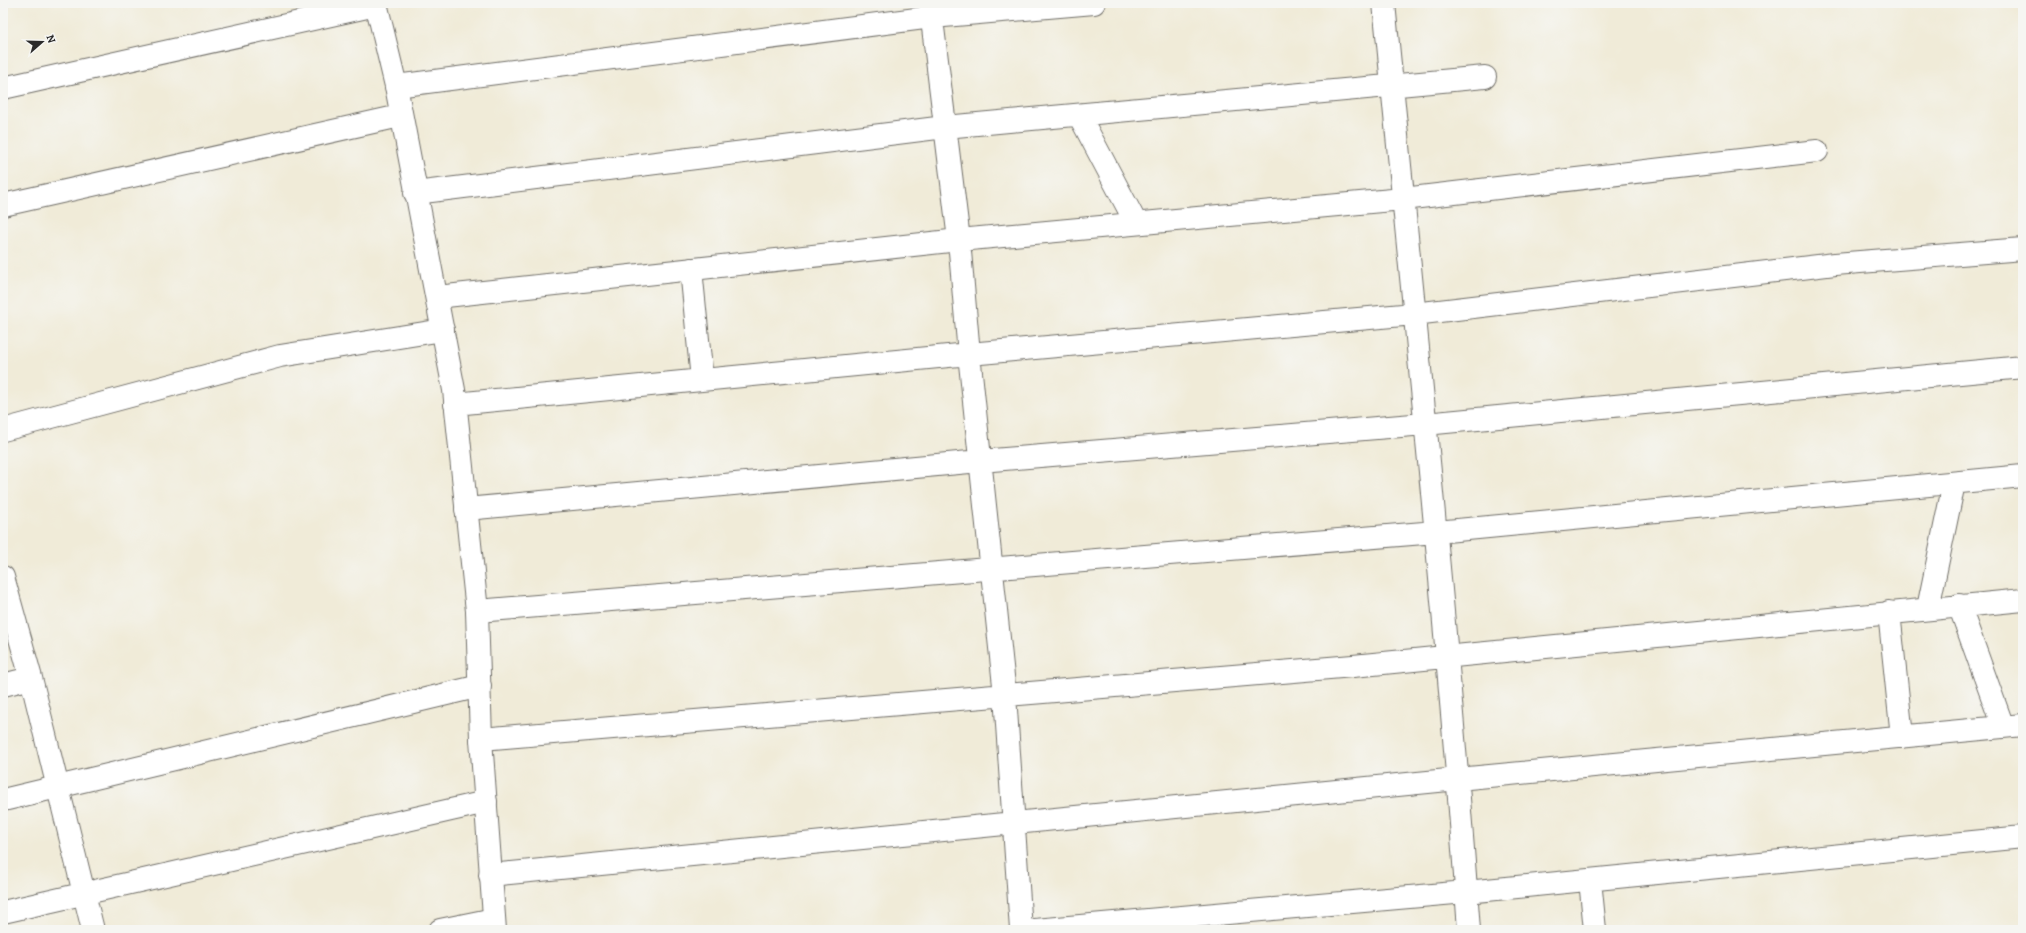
<svg xmlns="http://www.w3.org/2000/svg" width="2026" height="933" viewBox="0 0 2026 933" font-family="Alegreya,serif">
<style>
.lines{fill:none;stroke-linecap:round;stroke-linejoin:round}
.minor-casing{stroke:#706e68;stroke-width:24}
.primary-casing{stroke:#706e68;stroke-width:24}
.minor{stroke:#fff;stroke-width:22}
.primary{stroke:#fff;stroke-width:22}
</style>
<rect width="100%" height="100%" fill="#f6f6f2"/>
<filter id="ink" filterUnits="userSpaceOnUse"><feTurbulence type="fractalNoise" baseFrequency=".025" numOctaves="2"/><feDisplacementMap in="SourceGraphic" scale="8" xChannelSelector="R" yChannelSelector="G"/><feConvolveMatrix kernelMatrix="1 2 1 2 8 2 1 2 1" color-interpolation-filters="sRGB"/></filter>
<filter id="wash" filterUnits="userSpaceOnUse"><feTurbulence type="fractalNoise" baseFrequency=".012" numOctaves="4" result="noise"/><feDisplacementMap in="SourceGraphic" scale="16" xChannelSelector="R" yChannelSelector="G"/><feGaussianBlur stdDeviation="0.9" result="paint"/><feColorMatrix in="noise" values="0 0 0 0 0 0 0 0 0 0 0 0 0 0 0 0 0 1.4 0 .05"/><feComposite in="paint" operator="in"/></filter>
<g filter="url(#wash)">
<rect width="100%" height="100%" fill="#f0ebd8"/>
</g>
<g filter="url(#ink)">
<g class="lines">
<g class="minor-casing">
<path id="minor" d="M 930,3 L 959,240 L 969,354 L 1005,695 L 1021,930
M 1384,3 C 1414,312 1447,621 1469,930
M 396,86 L 932,17 L 1094,3
M 3,88 L 376,5
M 1079,115 L 1136,223
M 415,193 L 945,127 L 1485,77
M 3,205 L 400,116
M 691,269 L 702,380
M 437,297 L 959,240 L 1403,199 L 1817,151
M 455,404 L 969,354 L 1414,314 L 1835,264 L 2023,249
M 3,430 L 280,356 L 443,330
M 466,509 L 980,461 L 1425,424 L 2023,367
M 3,577 L 31,678 L 93,930
M 1959,605 L 2003,727
M 1928,608 L 1954,483
M 477,611 L 1436,532 L 2023,476
M 1889,612 L 1902,737
M 3,685 L 31,678
M 481,739 L 1353,666 L 2023,600
M 3,800 L 480,686
M 490,875 L 1458,779 L 2023,725
M 1590,880 L 1595,930
M 3,912 L 486,802
M 440,930 L 494,919
M 1035,930 L 1466,892 L 2023,837"/>
</g>
<g class="primary-casing">
<path id="primary" d="M 376,3 L 396,86 L 454,390 L 477,611 L 481,739 L 495,930"/>
</g>
<use href="#minor" class="minor"/>
<use href="#primary" class="primary"/>
</g>
</g>
<rect width="2026" height="933" fill="none" stroke="#f6f6f2" stroke-width="16"/>
<g transform="translate(42 42) rotate(70)" stroke="#f6f6f2" stroke-width="3" paint-order="stroke">
<path d="M0-3L7 15L0 10L-7 15Z" fill="#2b2b2b"/>
<text y="-6" font-size="11" font-weight="bold" text-anchor="middle" fill="#2b2b2b">N</text>
</g>
</svg>
